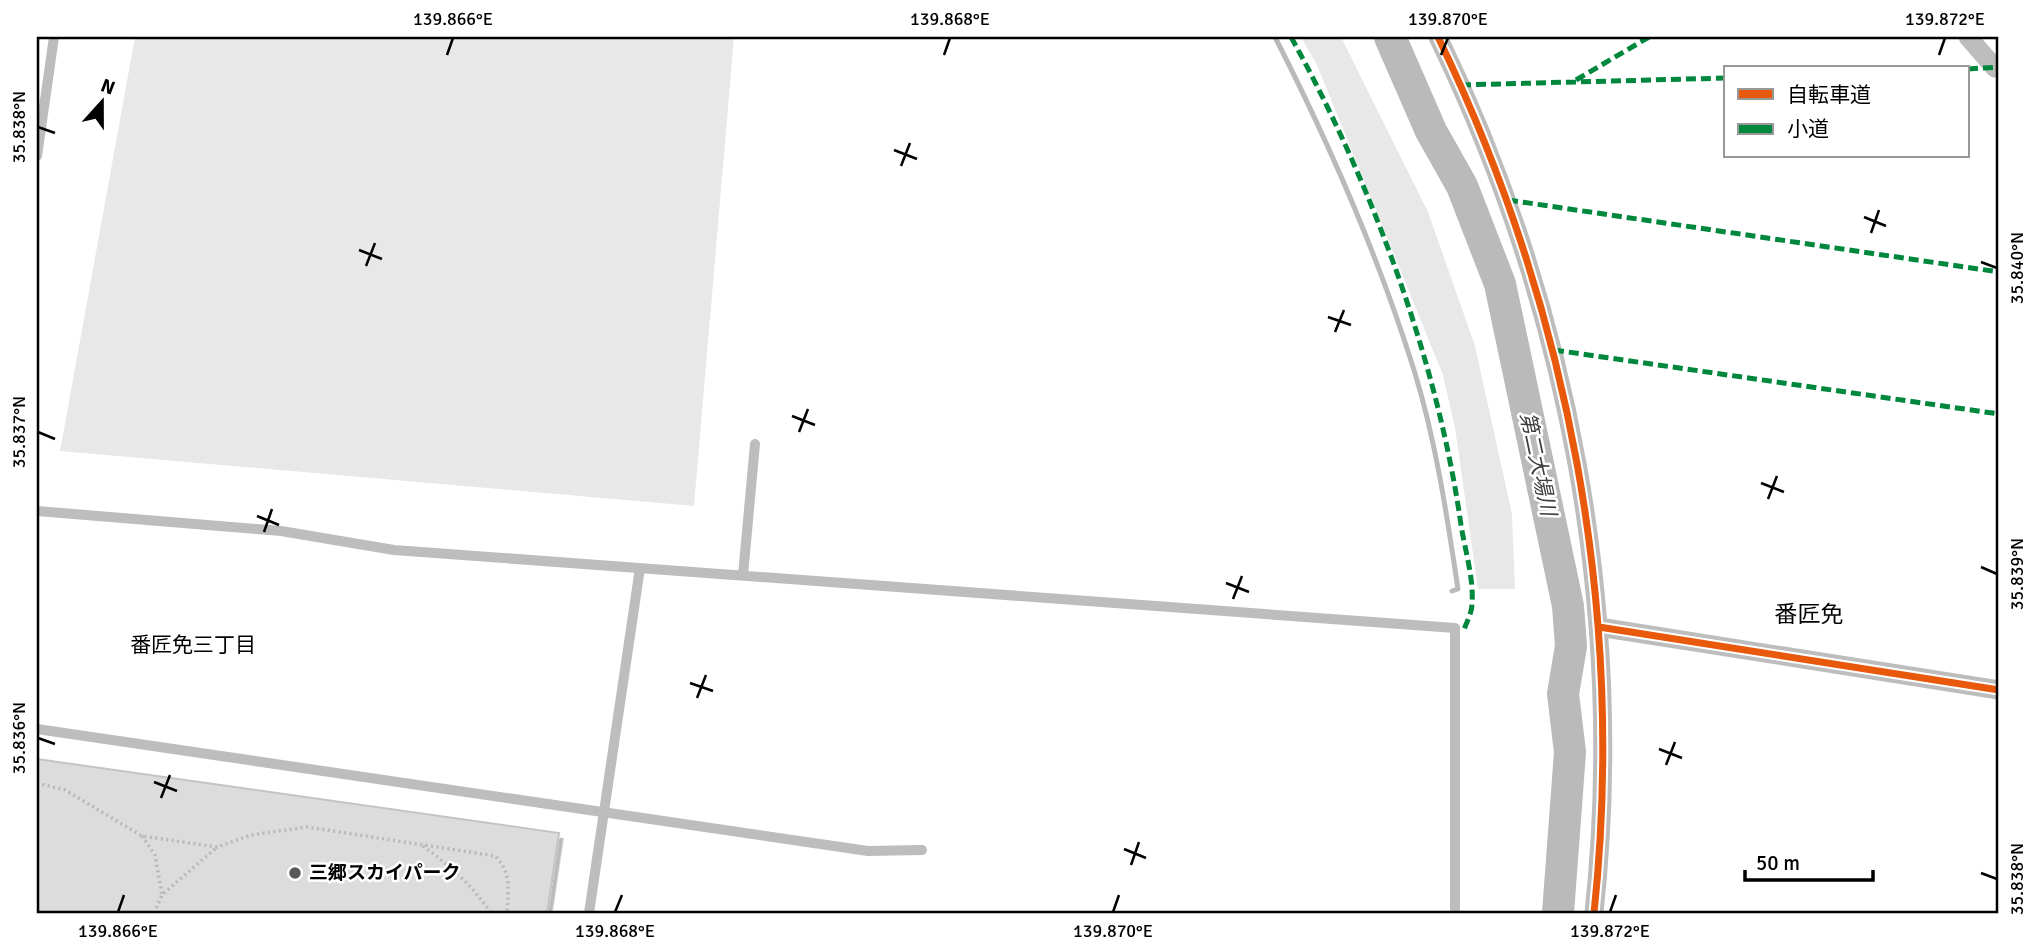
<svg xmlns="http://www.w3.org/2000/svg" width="2036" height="950" viewBox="0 0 2036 950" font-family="Signika,'Noto Sans JP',sans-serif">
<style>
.green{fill:#e8e8e8}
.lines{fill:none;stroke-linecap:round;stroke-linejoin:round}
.stream{stroke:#bababa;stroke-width:5}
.river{stroke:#bababa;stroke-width:32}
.building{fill:#dcdcdc;stroke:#c4c4c4;stroke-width:2;filter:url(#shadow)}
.path{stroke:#b8b8b8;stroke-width:3.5;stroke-dasharray:2 3.5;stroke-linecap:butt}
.lane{stroke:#bdbdbd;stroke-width:10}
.street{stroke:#bdbdbd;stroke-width:19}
.quiet{stroke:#00873e;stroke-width:5;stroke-dasharray:10 5;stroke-linecap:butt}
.cycleway-casing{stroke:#fff;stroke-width:11}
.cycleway{stroke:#e8590c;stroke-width:7}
.ticks{fill:none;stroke:#000;stroke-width:2.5}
.poi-dot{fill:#595959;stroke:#fff;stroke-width:2.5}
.labels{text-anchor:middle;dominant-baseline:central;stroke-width:5;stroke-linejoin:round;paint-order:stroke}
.poi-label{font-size:19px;font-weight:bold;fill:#000;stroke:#fff;text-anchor:start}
.water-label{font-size:21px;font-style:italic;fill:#3e3e3e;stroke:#fff}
.neighbourhood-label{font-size:21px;fill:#000;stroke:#fff}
.quarter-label{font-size:23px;fill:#000;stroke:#fff}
.neatline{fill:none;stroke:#000;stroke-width:2.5}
.ticks-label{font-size:18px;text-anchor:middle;fill:#000}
</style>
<defs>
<filter id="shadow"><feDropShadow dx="3.5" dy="6" stdDeviation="0" flood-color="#0004"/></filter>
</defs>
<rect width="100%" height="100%" fill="#fff"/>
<path class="green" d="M 135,37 L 734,37 L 694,506 L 60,451 Z
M 1301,37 L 1341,37 L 1428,212 L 1475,346 L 1512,514 L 1515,589 L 1478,589 L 1455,428 L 1443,375 L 1317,65 Z"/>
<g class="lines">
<path class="stream" d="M 1275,37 C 1330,145 1378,255 1414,370 C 1436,441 1447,516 1458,589 L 1452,591"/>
<path class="river" d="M 1390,37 L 1431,131 L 1462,186 L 1500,284 L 1568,606 L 1571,646 L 1563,694 L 1570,752 L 1558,913"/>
</g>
<path class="building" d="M 37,759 L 559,833 L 547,913 L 37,913 Z"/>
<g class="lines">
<path class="path" d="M 37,783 L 65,790 L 142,836 L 217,847 L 251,835 L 307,827 L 495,856 C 512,872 508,892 507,913
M 142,836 L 155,855 L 162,895
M 423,846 C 449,865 473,886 491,913
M 154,913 L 162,895 L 217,847"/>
<path class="lane" d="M 37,156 L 54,37
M 37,511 L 281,531 L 394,550 L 1455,628 L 1455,913
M 743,575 L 755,444
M 37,729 L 868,851 L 922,850
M 589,913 L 640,568"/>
<path class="street" d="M 1438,37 C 1569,308 1626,613 1594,913
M 1968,37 L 1995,68
M 1599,627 L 1999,690"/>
<path class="quiet" d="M 1291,37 C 1371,181 1438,362 1461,525 C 1465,550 1474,579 1472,604 C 1472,612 1467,622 1464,629
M 1968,69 L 1999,67
M 1576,80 L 1649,37
M 1461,85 L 1726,78
M 1508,200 L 1999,272
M 1554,350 L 1999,414"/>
<g class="cycleway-casing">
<path id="cycleway" d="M 1438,37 C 1569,308 1626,613 1594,913
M 1599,627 L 1999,690"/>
</g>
<use href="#cycleway" class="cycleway"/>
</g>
<path class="ticks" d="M 447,55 L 453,38M 944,55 L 950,38M 1441,55 L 1448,38M 1939,55 L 1945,38M 38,127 L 55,133M 894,150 L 917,159M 901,166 L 910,143M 1864,217 L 1886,226M 1871,233 L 1879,210M 359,250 L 382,259M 1981,262 L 1997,268M 366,266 L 375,243M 1328,317 L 1351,325M 1335,332 L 1344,310M 792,416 L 815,425M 38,432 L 55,439M 799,432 L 808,409M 1761,483 L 1784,492M 1768,499 L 1777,476M 257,516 L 279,525M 264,532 L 272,509M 1981,567 L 1997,574M 1226,583 L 1249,592M 1233,599 L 1242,576M 690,683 L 713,691M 697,698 L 706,675M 38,738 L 55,744M 1659,749 L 1682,758M 1666,765 L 1675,742M 154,782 L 177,791M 161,798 L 170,775M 1124,849 L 1146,858M 1131,865 L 1139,842M 1981,873 L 1997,879M 118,912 L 124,895M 615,912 L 622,895M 1113,912 L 1119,895M 1610,912 L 1616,895"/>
<circle class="poi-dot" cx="295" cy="873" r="7"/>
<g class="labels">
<g class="poi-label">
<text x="309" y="873">三郷スカイパーク</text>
</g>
<g class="water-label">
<text transform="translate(1538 464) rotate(78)">第二大場川</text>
</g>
<g class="neighbourhood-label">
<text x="193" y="645">番匠免三丁目</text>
</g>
<g class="quarter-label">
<text x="1809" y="614">番匠免</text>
</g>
</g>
<rect width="2036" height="950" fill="none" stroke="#ffffff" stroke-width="77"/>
<rect x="1724" y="66" width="245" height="91" fill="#ffffff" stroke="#999999" stroke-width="2"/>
<rect x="1738" y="89" width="35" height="10" fill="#e8590c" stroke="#999999" stroke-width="2"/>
<text x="1787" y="102" font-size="21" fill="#000000">自転車道</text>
<rect x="1738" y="124" width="35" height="10" fill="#00873e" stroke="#999999" stroke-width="2"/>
<text x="1787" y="136" font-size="21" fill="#000000">小道</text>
<g transform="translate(102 102) rotate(21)" stroke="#ffffff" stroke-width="5" paint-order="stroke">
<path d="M0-5L12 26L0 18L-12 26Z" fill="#000000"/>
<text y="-10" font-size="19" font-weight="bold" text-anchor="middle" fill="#000000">N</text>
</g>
<path d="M1745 870v10h128v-10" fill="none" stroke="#000000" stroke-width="3.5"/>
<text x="1756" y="870" font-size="21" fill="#000000" stroke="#ffffff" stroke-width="5" paint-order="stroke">50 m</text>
<rect x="38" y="38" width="1959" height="874" class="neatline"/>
<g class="ticks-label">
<text x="453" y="25">139.866°E</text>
<text x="950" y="25">139.868°E</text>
<text x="1448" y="25">139.870°E</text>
<text x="1945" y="25">139.872°E</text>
<text transform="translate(19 127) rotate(-90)" y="6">35.838°N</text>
<text transform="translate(2017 268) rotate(-90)" y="6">35.840°N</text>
<text transform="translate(19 432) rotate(-90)" y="6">35.837°N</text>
<text transform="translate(2017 574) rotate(-90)" y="6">35.839°N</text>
<text transform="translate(19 738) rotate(-90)" y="6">35.836°N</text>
<text transform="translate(2017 879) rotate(-90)" y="6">35.838°N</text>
<text x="118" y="937">139.866°E</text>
<text x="615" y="937">139.868°E</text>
<text x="1113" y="937">139.870°E</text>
<text x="1610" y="937">139.872°E</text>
</g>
</svg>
